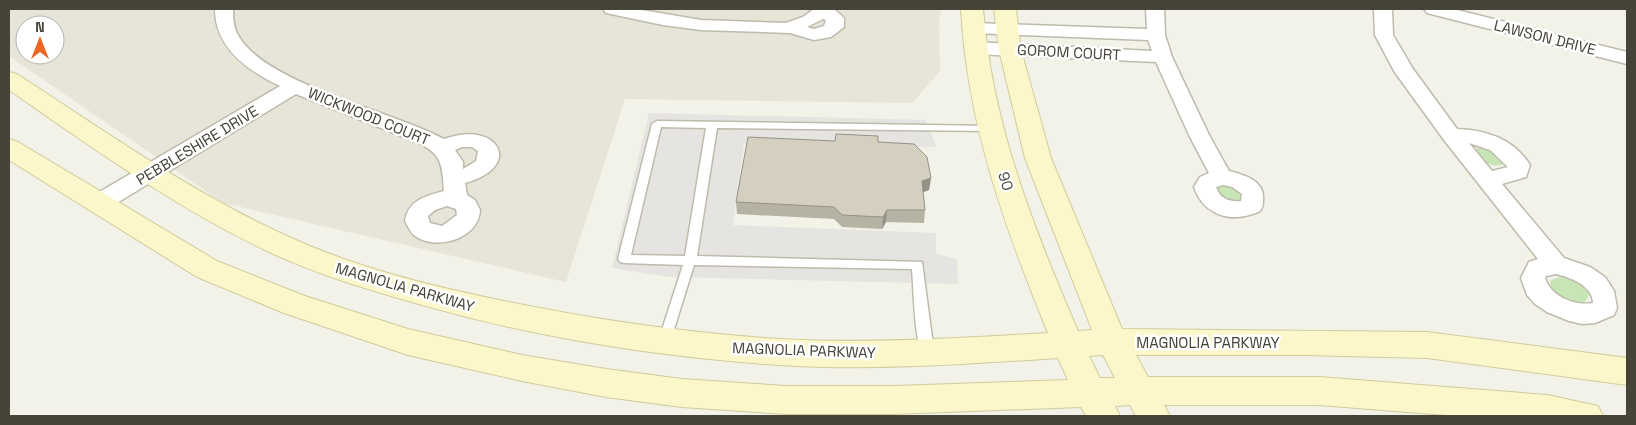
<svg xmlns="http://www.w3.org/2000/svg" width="1636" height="425" viewBox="0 0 1636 425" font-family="'Space Grotesk',sans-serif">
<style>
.residential{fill:#e7e5d7;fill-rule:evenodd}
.green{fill:#c7e5b5}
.parking{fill:#e5e4e0}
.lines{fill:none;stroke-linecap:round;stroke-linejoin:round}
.lane-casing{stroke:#bebbac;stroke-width:3}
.street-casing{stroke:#bebbac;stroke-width:3}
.secondary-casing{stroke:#d0cb9b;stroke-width:2}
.lane{fill:#fff;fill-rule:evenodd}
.street{fill:#fff;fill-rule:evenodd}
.secondary{fill:#fbf7cb;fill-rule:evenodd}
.wall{fill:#b6b2a4}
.shaded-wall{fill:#949186}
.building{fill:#d4cfbf;stroke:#949186}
.labels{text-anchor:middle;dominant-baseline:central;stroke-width:5;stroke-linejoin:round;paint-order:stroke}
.street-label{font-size:15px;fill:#474338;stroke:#fff}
</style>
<rect width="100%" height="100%" fill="#f3f2e9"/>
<path class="residential" d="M 9,9 L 942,9 L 939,21 L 940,71 L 912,103 L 625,99 L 566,282 L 223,203 L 9,56 ZM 25,25 L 55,25 L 55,55 L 25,55 Z"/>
<path class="green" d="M 1478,147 L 1487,147 L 1506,163 C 1492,170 1483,161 1474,151 Z
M 1220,183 L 1244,190 L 1241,202 L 1222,200 L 1215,187 Z
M 1559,277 C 1571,278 1583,283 1589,295 L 1585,302 C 1572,305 1554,297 1550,283 L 1551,280 Z"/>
<path class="parking" d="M 649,113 L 926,120 L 936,147 L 744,144 L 733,225 L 936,233 L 936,254 L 957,259 L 958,284 L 669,277 L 612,268 Z"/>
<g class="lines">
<g class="lane-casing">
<path id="lane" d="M 657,121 L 994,126 L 995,128 L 990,131 L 717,128 L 697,256 L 922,262 L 934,353 L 933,357 L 928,358 L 923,357 C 914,337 914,292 912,269 L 694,265 L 670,342 L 669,346 L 664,347 L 659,346 L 658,342 L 683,265 L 624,263 L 620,262 L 618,259 L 652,124 ZM 661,127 L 706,128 L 685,256 L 631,255 Z"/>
</g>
<g class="street-casing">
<path id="street" d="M 215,9 L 233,9 C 233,17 233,27 238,35 C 264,84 395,112 444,139 C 498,119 525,167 465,183 L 467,195 L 475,200 L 480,210 C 479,239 435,252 414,235 C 410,232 408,226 405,221 C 408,200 426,196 444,191 C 442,165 443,154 416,142 L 296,94 L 107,209 L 99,211 L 91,209 L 88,203 L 91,197 L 280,86 C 248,71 215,48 215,9 ZM 462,147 L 472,147 L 478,151 L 476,161 L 463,169 L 463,162 L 455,150 ZM 447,206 L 456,209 L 457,215 L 442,226 L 430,223 L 428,216 L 435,210 Z
M 603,9 L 636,9 L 701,20 L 786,23 L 803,17 L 814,9 L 834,9 L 844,18 L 844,27 L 831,37 L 814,40 L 790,33 L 701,30 L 663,25 L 606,13 ZM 823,19 L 826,20 L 824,26 L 814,29 L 807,27 Z
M 1146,9 L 1164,9 L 1165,35 L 1172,57 L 1209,135 L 1229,171 C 1245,175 1265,181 1263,200 C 1263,204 1263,208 1260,211 C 1257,213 1252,214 1249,215 C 1224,222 1202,211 1194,187 L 1200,177 L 1209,173 L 1189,135 L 1156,62 L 974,54 L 967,52 L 965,48 L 967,44 L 974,42 L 1152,51 L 1148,40 L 972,33 L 966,32 L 963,28 L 966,24 L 972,23 L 1147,29 ZM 1223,185 L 1232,187 L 1242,194 L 1241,201 C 1230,202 1220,199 1216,187 Z
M 1374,9 L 1392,9 L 1393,35 L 1413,69 L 1457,129 C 1486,130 1514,139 1530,165 L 1526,177 L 1502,184 L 1564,258 L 1590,267 L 1605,277 L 1614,291 L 1617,308 L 1614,315 L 1595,323 L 1582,324 L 1569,321 L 1547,312 L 1535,304 L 1527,295 L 1521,278 L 1529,262 L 1538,259 L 1444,140 L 1394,71 L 1375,35 ZM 1469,143 L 1490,150 L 1508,167 L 1492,171 ZM 1556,274 C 1570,277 1593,286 1593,303 C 1575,306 1551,297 1545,278 L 1546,276 Z
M 1424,9 L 1453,9 L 1627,52 L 1627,64 L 1427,13 Z"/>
</g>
<g class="secondary-casing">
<path id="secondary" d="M 961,9 L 983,9 C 992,123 1033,227 1078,331 L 1092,330 L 1025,158 L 999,50 L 994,9 L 1016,9 L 1021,50 L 1051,158 L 1122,329 L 1427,332 L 1627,358 L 1627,385 L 1427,358 L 1304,355 L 1136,355 L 1148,377 L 1319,377 L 1547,395 L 1598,406 L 1603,416 L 1458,416 L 1319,405 L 1164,405 L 1170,416 L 1136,416 L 1130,405 L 1115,406 L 1120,416 L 1086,416 L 1081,407 L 894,414 L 785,414 L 682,407 L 606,397 L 522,381 L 408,355 L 284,313 L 197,277 L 9,160 L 9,139 L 18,142 L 217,261 L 305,296 L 408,329 L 522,355 L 606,369 L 682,379 L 785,386 L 894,386 L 1068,380 L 1058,358 C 966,364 872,371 779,365 C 659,357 538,338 422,305 C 370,290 318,275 269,252 C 176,208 93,148 9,90 L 9,72 L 17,74 C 106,132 192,193 289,237 C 357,268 431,286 504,301 C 595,320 687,333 780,339 C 869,344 959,338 1048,333 C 1005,228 967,123 961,9 ZM 1103,355 L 1115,378 L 1100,378 L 1089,356 Z"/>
</g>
<use href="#lane" class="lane"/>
<use href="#street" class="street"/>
<use href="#secondary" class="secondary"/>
</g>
<path class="wall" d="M 835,141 L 878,142 L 931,178 L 929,190 L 923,192 L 925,210 L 924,223 L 886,222 L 882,229 L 842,227 L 834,219 L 737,214 L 736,202 Z"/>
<path class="shaded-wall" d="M 931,178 L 929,190 L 921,193 L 922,181 Z
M 887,210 L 886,222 L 882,229 L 883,217 Z"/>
<path class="building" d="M 836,134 L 878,136 L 878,142 L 914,144 L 927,157 L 931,178 L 922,181 L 925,210 L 887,210 L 883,217 L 842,215 L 834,207 L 736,202 L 748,137 L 835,141 Z"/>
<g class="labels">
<g class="street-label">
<text transform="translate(1545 37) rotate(14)">LAWSON DRIVE</text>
<text transform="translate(1069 52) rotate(3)">GOROM COURT</text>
<text transform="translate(369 116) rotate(22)">WICKWOOD COURT</text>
<text transform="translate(197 145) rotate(-31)">PEBBLESHIRE DRIVE</text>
<text transform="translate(1006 181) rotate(73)">90</text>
<text transform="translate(405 287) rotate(16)">MAGNOLIA PARKWAY</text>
<text x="1208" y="342">MAGNOLIA PARKWAY</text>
<text transform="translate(804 350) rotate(2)">MAGNOLIA PARKWAY</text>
</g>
</g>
<rect width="1636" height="425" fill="none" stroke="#474338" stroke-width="20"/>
<g transform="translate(40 40)"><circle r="24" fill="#ffffff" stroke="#b5b4af"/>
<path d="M0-4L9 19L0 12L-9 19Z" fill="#ec6628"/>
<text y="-8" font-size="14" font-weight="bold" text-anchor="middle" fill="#474338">N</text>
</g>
</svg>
